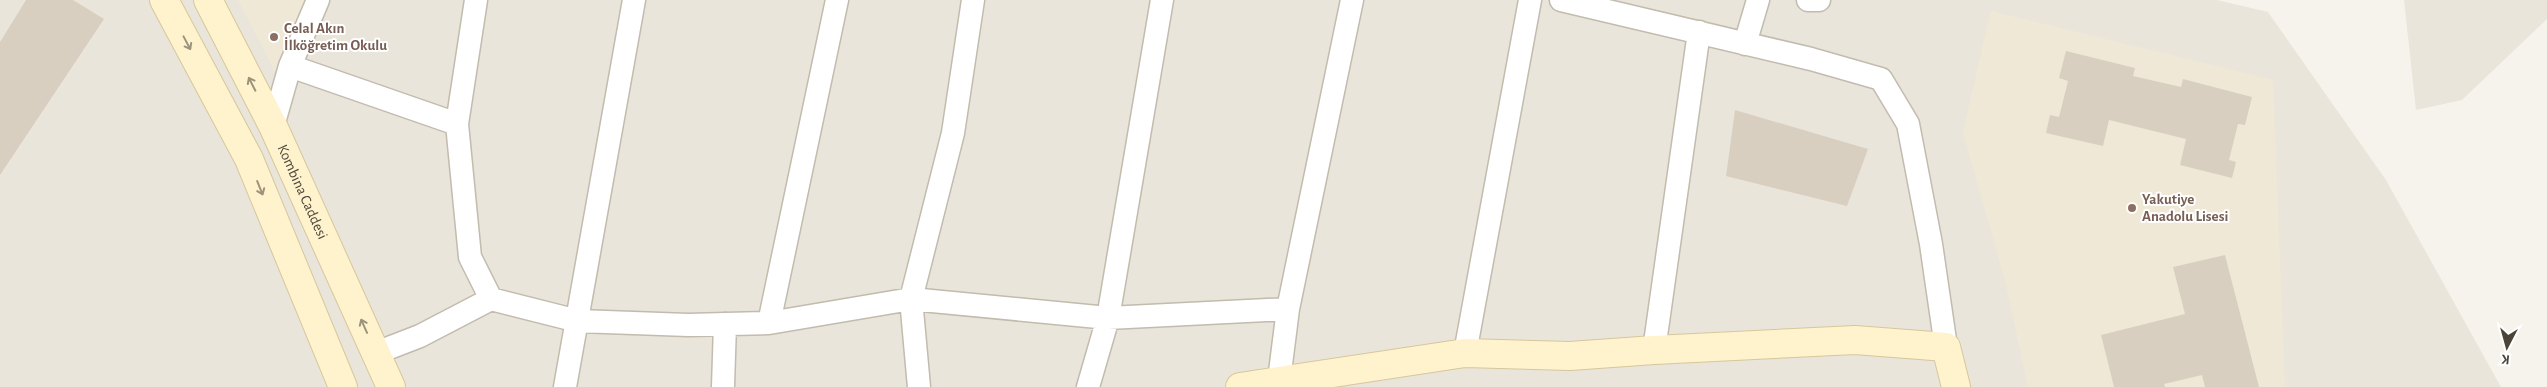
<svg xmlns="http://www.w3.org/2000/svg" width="2547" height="387" viewBox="0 0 2547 387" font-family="'Alegreya Sans',sans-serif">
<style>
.residential{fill:#eae5da}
.education{fill:#efe8d6}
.building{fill:#d8cfc1}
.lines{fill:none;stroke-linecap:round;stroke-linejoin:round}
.street-casing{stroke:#c2bbae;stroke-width:25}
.secondary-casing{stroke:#d6c79b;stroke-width:30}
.street{stroke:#fff;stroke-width:22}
.secondary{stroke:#fff3cd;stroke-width:28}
.oneway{stroke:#9c937c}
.education-dot{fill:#8d6e63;stroke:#fff;stroke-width:2}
.labels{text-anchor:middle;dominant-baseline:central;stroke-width:4;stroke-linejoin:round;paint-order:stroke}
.education-label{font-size:15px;font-weight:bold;fill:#785e54;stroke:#fff;text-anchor:start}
.street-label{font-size:15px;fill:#4b4439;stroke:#fff}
</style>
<rect width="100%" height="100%" fill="#f6f3ec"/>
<path class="residential" d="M 0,0 L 2217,0 L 2268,12 L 2386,180 L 2501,387 L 0,387 Z
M 2404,0 L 2547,0 L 2547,19 L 2462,100 L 2416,110 Z"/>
<path class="education" d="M 238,0 L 309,0 L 276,73 Z
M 1991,11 L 2273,80 L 2285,387 L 2028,387 L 2006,284 L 1963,132 Z"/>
<path class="building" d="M 26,0 L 73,0 L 104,19 L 0,175 L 0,42 Z
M 2066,51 L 2135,68 L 2133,76 L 2181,87 L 2183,79 L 2252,97 L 2245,125 L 2238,124 L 2229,160 L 2236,162 L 2232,178 L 2180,165 L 2186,139 L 2109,120 L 2103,146 L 2046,133 L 2050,115 L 2059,117 L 2068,81 L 2059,78 Z
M 1735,110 L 1868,149 L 1847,206 L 1726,176 Z
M 2225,255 L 2259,387 L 2205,387 L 2202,375 L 2164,384 L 2165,387 L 2114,387 L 2101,335 L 2185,314 L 2173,267 Z"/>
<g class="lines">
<g class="street-casing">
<path id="street" d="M 476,0 L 457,124 L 470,257 L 491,299 L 578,321 L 688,325 L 769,323 L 911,299 L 953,133 L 973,0
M 1561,0 L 1811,59 L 1881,79 L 1908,124 L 1931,244 L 1946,347
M 1808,0 L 1819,0
M 1745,44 L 1758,0
M 290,66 L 457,124
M 273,126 L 290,66 L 318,0
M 769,323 L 837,0
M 1654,350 L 1699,32
M 376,353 L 420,336 L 491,299
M 1465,353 L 1530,0
M 1279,380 L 1288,309 L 1352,0
M 565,387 L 634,0
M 723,387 L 725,324
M 919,387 L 911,299 L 1108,318 L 1288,309
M 1088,387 L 1108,318 L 1162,0"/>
</g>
<g class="secondary-casing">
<g id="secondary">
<path d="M 164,0 L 249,159 L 343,387"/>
<path id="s1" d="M 208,0 L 273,126 L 391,387"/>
<path d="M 1240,387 L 1465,353 L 1570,356 L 1654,350 L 1855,340 L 1946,347 L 1956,387"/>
</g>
</g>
<use href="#street" class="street"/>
<use href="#secondary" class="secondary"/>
</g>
<defs><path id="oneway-shaft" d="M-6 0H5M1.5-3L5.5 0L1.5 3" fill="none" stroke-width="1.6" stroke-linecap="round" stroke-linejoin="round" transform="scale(1.25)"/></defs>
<g class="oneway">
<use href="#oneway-shaft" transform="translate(187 43) rotate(62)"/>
<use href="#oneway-shaft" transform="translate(252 84) rotate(-117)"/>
<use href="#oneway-shaft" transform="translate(260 188) rotate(68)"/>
<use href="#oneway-shaft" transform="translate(364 326) rotate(-114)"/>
</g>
<g class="education-dot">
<circle cx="274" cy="37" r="5"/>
<circle cx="2132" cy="208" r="5"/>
</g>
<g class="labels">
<g class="education-label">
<text x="284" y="28">Celal Akın<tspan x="284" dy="17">İlköğretim Okulu</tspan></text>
<text x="2142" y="199">Yakutiye<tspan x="2142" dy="17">Anadolu Lisesi</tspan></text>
</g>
<g class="street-label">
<text stroke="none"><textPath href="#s1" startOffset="214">Kombina Caddesi</textPath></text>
</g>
</g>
<g transform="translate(2507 347) rotate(186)" stroke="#ffffff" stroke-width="4" paint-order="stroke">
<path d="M0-4L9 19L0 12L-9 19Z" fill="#4b4439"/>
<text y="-8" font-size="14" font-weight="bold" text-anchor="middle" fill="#4b4439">K</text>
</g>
</svg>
